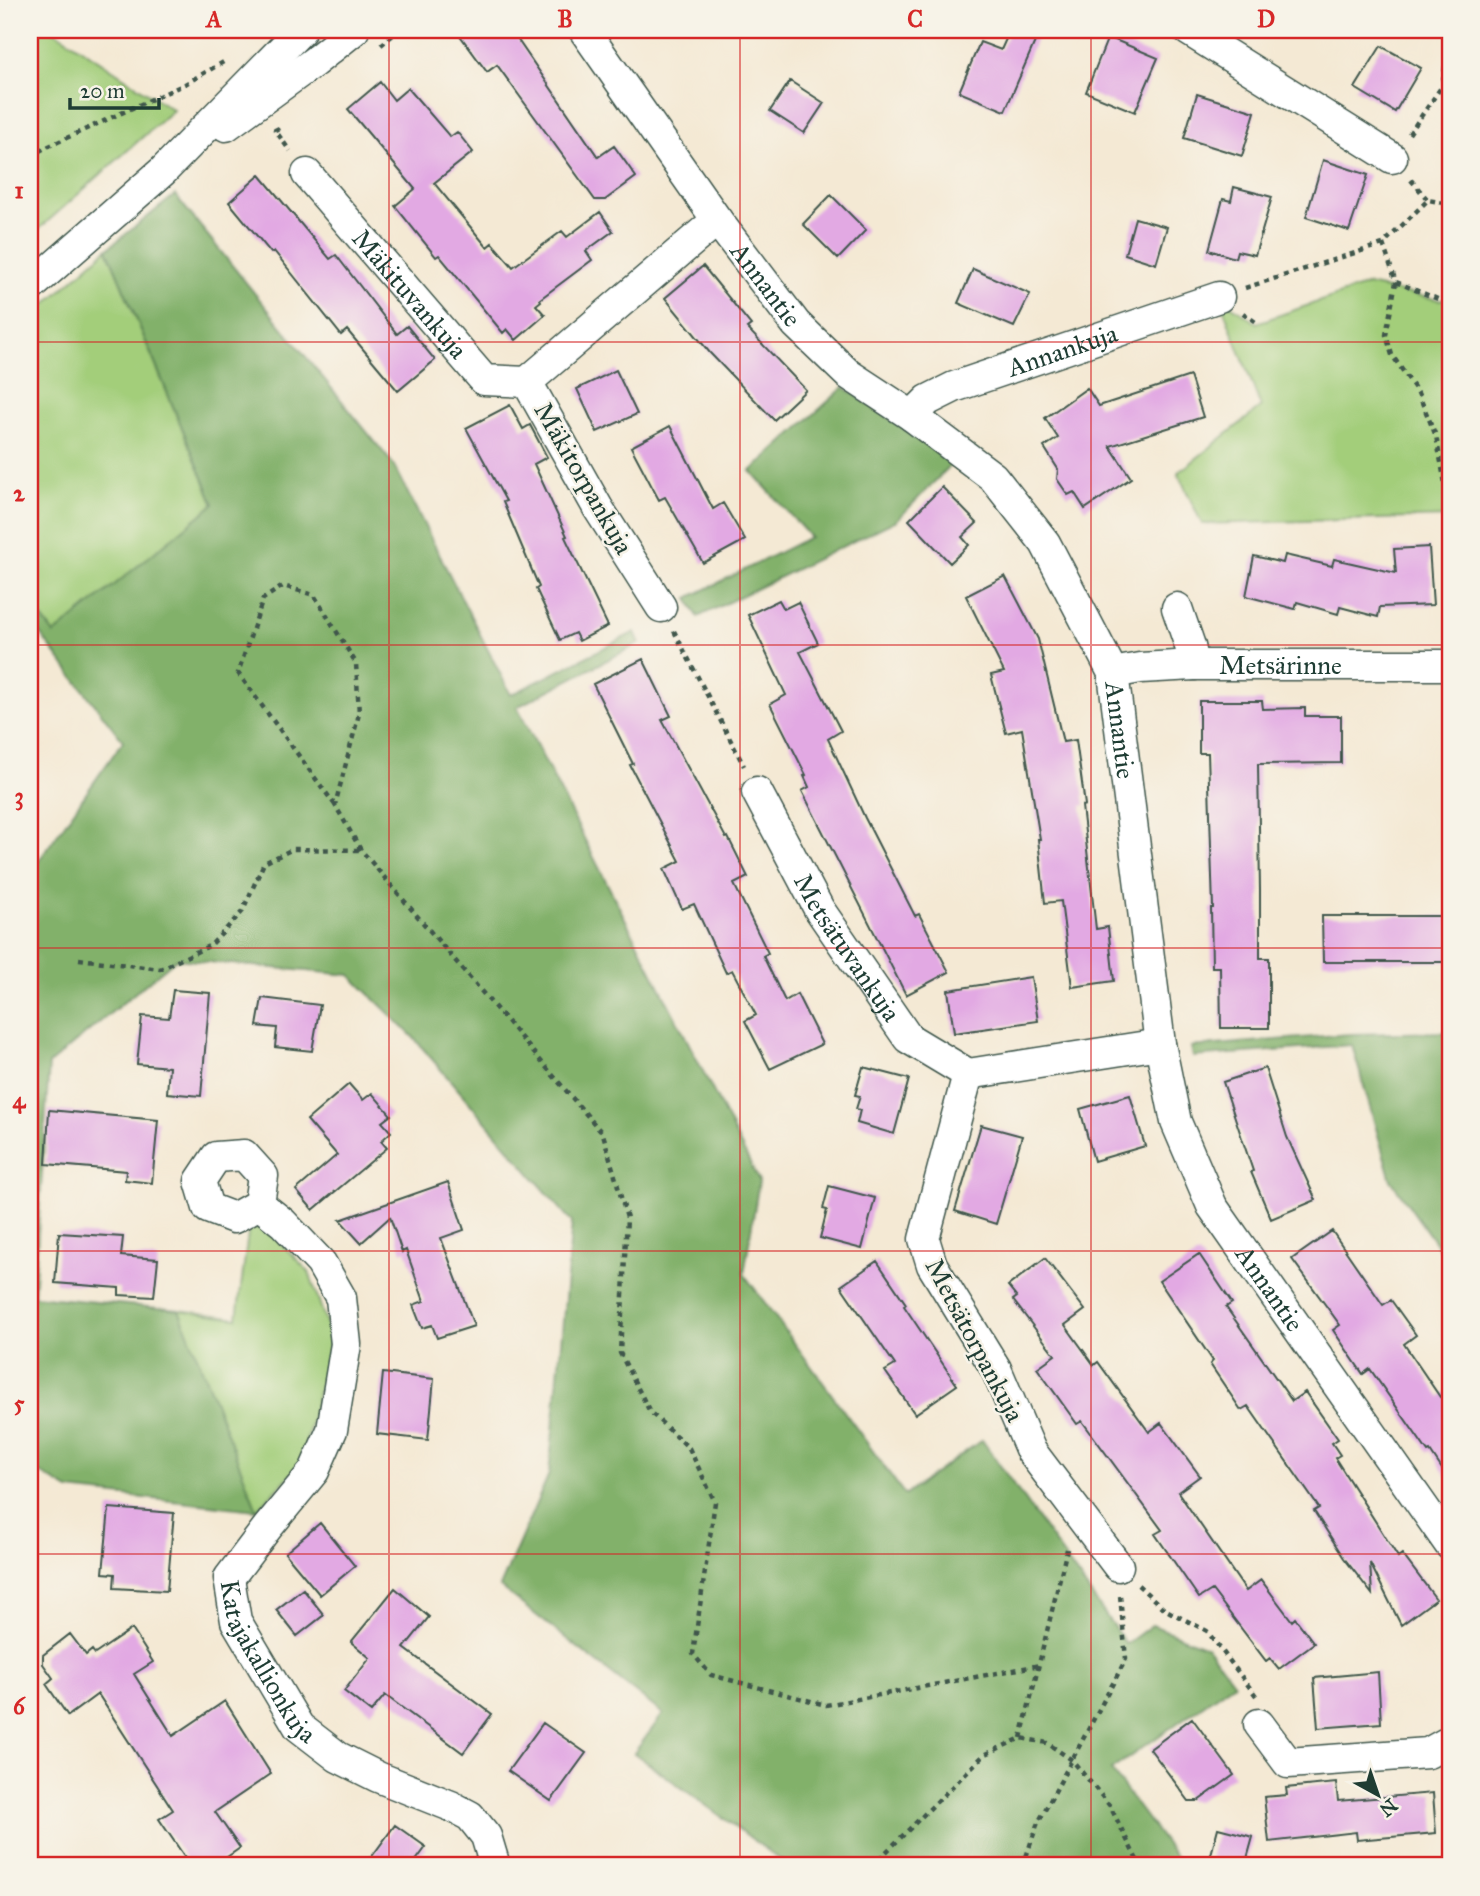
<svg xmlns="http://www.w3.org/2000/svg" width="1480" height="1896" viewBox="0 0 1480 1896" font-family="'IM FELL Great Primer',serif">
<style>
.green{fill:#a3ce7a;stroke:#618657;stroke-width:2}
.forest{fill:#82b16a;stroke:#50774f;stroke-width:2}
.building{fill:#e2a9e3}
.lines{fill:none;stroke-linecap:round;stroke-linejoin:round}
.minor-casing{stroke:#3f574c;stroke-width:33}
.path{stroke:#3f574c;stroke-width:4.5;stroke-dasharray:5 5;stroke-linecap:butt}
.minor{stroke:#fff;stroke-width:30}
.grid{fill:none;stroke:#d62828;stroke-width:2;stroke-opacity:0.55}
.labels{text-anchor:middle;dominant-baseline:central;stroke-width:5;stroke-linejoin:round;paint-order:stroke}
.street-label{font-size:26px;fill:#1f3d34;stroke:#f7f3e8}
.neatline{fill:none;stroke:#d62828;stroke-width:2.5}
.grid-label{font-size:23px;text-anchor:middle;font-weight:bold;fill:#d62828}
</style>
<rect width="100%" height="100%" fill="#f7f3e8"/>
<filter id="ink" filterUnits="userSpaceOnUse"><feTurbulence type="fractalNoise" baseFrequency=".0143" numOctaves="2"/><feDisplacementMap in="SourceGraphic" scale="14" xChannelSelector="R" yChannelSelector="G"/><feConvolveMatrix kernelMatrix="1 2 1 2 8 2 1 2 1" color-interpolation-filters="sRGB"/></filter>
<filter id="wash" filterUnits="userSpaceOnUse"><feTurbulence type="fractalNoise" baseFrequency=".00686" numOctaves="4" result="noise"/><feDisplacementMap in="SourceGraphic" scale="28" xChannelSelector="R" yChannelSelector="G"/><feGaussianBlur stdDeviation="1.57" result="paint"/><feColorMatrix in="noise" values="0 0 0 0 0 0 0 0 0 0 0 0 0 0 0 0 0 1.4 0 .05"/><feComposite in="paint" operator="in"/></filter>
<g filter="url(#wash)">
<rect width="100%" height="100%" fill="#f4e9d4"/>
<path class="green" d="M 30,30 L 53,30 L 173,110 L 30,237 Z
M 107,249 L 214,504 L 54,635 L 30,602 L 30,318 Z
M 1367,285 L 1440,300 L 1450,296 L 1450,517 L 1202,524 L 1178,473 L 1261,407 L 1219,297 L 1257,323 Z
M 249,1226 L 269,1231 L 309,1272 L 331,1337 L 301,1464 L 257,1510 L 179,1310 L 237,1318 Z"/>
<path class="forest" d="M 175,195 L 393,464 L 511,695 L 635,632 L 640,643 L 517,707 L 759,1181 L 744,1274 L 905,1495 L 982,1440 L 1126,1644 L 1152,1625 L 1207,1647 L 1234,1683 L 1111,1770 L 1182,1866 L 789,1866 L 634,1753 L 663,1714 L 500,1587 L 549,1474 L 572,1222 L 413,1037 L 350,975 L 176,959 L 49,1064 L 34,1296 L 179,1310 L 257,1510 L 69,1490 L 30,1467 L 30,873 L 123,741 L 30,621 L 30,602 L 54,634 L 214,504 L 107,249 Z
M 844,387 L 953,463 L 897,520 L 698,617 L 688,598 L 810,537 L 751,471 Z
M 1450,1032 L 1450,1264 L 1391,1180 L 1352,1045 L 1193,1057 L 1191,1047 L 1350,1034 Z"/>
<g id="blocks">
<path class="building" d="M 456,30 L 511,30 L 598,157 L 614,146 L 636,177 L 605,200 L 595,200 L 497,65 L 487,72 Z
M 1010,30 L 1040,30 L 1005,111 L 959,92 L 980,42 L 1001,50 Z
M 1108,37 L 1158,58 L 1135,112 L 1086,92 Z
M 1381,46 L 1421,68 L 1395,112 L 1355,88 Z
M 790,81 L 824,103 L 804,133 L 770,111 Z
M 380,82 L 394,100 L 408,88 L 450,137 L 457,132 L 473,152 L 434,183 L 487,247 L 492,243 L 513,267 L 562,231 L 567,237 L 600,212 L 613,231 L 586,251 L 592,260 L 540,299 L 541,301 L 536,305 L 545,315 L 516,340 L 507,329 L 503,333 L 439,255 L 436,257 L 395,206 L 415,189 L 348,109 Z
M 1197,94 L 1255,112 L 1242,156 L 1184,138 Z
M 1323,160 L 1368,175 L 1349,231 L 1306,217 Z
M 260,175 L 330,259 L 336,255 L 397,334 L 407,326 L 435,360 L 398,391 L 347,330 L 341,335 L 274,251 L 271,253 L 229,202 Z
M 1234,187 L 1272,197 L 1255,255 L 1237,251 L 1235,258 L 1209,250 L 1223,199 L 1231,201 Z
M 831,195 L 866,230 L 838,259 L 803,224 Z
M 1135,218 L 1167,227 L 1156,264 L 1125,254 Z
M 703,266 L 751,325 L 747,328 L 806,390 L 774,420 L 710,353 L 665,298 Z
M 973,269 L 1030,294 L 1014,327 L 958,303 Z
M 616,370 L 637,414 L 597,432 L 577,389 Z
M 1190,376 L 1203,417 L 1110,446 L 1131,478 L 1085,509 L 1074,492 L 1068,495 L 1057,479 L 1058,469 L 1044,447 L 1058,438 L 1045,418 L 1087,388 L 1099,406 Z
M 510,405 L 523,429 L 530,425 L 547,457 L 534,464 L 567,536 L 565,537 L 608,626 L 579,641 L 575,633 L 560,640 L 536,589 L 539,587 L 503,502 L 506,501 L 466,428 Z
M 670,426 L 713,509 L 723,503 L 745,540 L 703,563 L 665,497 L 659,500 L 631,447 Z
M 942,487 L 977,523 L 962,537 L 969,545 L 950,563 L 909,520 Z
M 1429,547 L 1433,605 L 1380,607 L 1378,617 L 1340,607 L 1338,614 L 1297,602 L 1295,609 L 1246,596 L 1254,556 L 1283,563 L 1285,555 L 1332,566 L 1334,559 L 1396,573 L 1394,549 Z
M 1005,576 L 1038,639 L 1063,742 L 1076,740 L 1085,805 L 1082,806 L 1096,929 L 1108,927 L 1114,981 L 1072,987 L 1061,901 L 1045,903 L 1038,839 L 1040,839 L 1022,729 L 1006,733 L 991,675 L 1004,672 L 966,596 Z
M 779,600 L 784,609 L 798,602 L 818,643 L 800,652 L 841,731 L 828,739 L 865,818 L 915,916 L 919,914 L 949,972 L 906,995 L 802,791 L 809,787 L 804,776 L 806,775 L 770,704 L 786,695 L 748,615 Z
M 643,659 L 671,716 L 662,720 L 726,838 L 728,837 L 748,877 L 734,884 L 768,953 L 763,956 L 785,1001 L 797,994 L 822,1044 L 770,1069 L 745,1021 L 756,1015 L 732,970 L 726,973 L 694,904 L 682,909 L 664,869 L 680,861 L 630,765 L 633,764 L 593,684 Z
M 1199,701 L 1262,701 L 1263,709 L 1305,708 L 1305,716 L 1341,716 L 1341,763 L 1258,764 L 1260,890 L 1260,958 L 1269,958 L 1269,1028 L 1221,1028 L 1220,967 L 1212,967 L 1211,908 L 1213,908 L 1208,753 L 1199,753 Z
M 1322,916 L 1450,916 L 1450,962 L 1323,962 Z
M 1031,977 L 1038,1021 L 954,1033 L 948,990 Z
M 173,990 L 210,993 L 201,1096 L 167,1093 L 169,1067 L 137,1064 L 142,1016 L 169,1018 Z
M 262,998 L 320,1005 L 312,1051 L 275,1047 L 277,1028 L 257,1026 Z
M 863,1067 L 909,1079 L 894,1134 L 857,1123 L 860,1110 L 856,1109 L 860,1096 L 855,1095 Z
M 1265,1068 L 1287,1137 L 1316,1200 L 1271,1219 L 1251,1172 L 1253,1171 L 1223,1082 Z
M 349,1084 L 363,1100 L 372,1093 L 391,1115 L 382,1122 L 391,1132 L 381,1141 L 387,1148 L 313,1210 L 296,1190 L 337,1155 L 307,1120 Z
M 1130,1095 L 1145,1146 L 1094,1161 L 1080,1109 Z
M 49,1110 L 158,1120 L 152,1183 L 125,1180 L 126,1171 L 46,1164 Z
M 981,1125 L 1022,1136 L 996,1224 L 955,1211 Z
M 448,1182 L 464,1230 L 441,1238 L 474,1326 L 437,1338 L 432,1325 L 422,1328 L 413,1305 L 424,1301 L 406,1250 L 402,1252 L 390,1217 L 361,1243 L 340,1220 Z
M 829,1186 L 875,1198 L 862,1249 L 820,1238 L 827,1210 L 823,1209 Z
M 1332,1231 L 1383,1305 L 1391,1300 L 1416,1335 L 1404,1344 L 1440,1397 L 1450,1389 L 1450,1481 L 1430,1451 L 1428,1452 L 1370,1369 L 1363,1374 L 1333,1330 L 1340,1325 L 1292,1259 Z
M 59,1233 L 123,1237 L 121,1256 L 158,1259 L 154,1297 L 119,1295 L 119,1288 L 55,1283 Z
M 1199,1254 L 1232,1303 L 1226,1307 L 1292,1401 L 1305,1392 L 1338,1439 L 1332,1443 L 1340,1455 L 1335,1458 L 1398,1557 L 1402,1554 L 1436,1599 L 1401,1625 L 1370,1563 L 1372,1594 L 1344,1558 L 1314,1511 L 1319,1508 L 1248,1406 L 1241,1410 L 1210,1364 L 1213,1361 L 1159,1281 Z
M 1045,1258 L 1085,1310 L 1065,1325 L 1094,1365 L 1098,1362 L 1149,1432 L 1161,1423 L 1200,1476 L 1178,1492 L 1246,1591 L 1261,1580 L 1292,1621 L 1295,1618 L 1314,1643 L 1279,1669 L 1270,1658 L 1266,1661 L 1212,1590 L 1199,1598 L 1155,1534 L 1162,1530 L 1082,1421 L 1077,1424 L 1037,1368 L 1055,1355 L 1013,1300 L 1017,1297 L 1008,1286 Z
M 877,1261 L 906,1304 L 904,1306 L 957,1385 L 915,1414 L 885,1371 L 895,1365 L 841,1286 Z
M 383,1373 L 434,1379 L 428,1440 L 377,1434 Z
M 109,1508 L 174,1513 L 167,1591 L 114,1588 L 115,1574 L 103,1573 Z
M 320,1523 L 355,1566 L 320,1595 L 285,1553 Z
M 395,1588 L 429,1617 L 404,1648 L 492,1714 L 463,1753 L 385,1695 L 371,1712 L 344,1691 L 370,1658 L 351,1642 Z
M 303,1589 L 324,1615 L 297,1636 L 276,1610 Z
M 132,1629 L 153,1662 L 134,1674 L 173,1736 L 225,1701 L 271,1774 L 215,1812 L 240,1848 L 214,1866 L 191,1866 L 159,1819 L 173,1810 L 98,1694 L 68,1716 L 46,1684 L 53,1678 L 43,1664 L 43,1655 L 70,1634 L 86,1655 L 92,1650 L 95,1654 Z
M 1378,1672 L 1381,1723 L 1318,1728 L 1314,1678 Z
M 1192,1718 L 1234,1775 L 1198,1801 L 1189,1801 L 1150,1749 Z
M 543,1723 L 586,1753 L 551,1801 L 508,1771 Z
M 1336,1783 L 1338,1801 L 1433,1793 L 1436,1833 L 1357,1840 L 1356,1832 L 1269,1842 L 1264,1797 L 1287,1795 L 1286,1788 Z
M 395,1825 L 426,1847 L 412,1866 L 365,1866 Z
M 1218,1828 L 1253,1837 L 1245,1866 L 1208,1866 Z"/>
</g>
</g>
<g filter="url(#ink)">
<use href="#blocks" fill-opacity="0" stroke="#3f574c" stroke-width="2"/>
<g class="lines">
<g class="minor-casing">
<g id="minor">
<path id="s1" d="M 584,30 L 717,220 L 796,324 L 848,374 L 912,416 L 993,477 L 1045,543 L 1113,673 L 1160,1044 L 1176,1122 L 1212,1206 L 1450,1545"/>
<path d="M 1188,30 L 1392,158"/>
<path d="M 226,126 L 314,62 L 354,30"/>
<path id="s2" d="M 307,174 L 484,380 L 527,382"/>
<path d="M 30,287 L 163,171 L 301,30"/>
<path id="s3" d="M 912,416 L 928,400 L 954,387 L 1219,297"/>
<path d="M 661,607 L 598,508 L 527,382 L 717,220"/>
<path d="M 1177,608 L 1190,646 L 1194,665"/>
<path id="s4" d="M 1113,673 L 1140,668 L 1194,665 L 1450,665"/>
<path id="s5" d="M 757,792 L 819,909 L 908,1038 L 968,1074"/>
<path d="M 244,1155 L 263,1176 L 259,1204 L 234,1218 L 208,1208 L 200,1181 L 216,1157 Z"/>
<path id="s6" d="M 259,1204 L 283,1223 L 321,1263 L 341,1298 L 346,1344 L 332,1430 L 314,1471 L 267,1528 L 229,1578 L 236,1621 L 299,1727 L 338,1757 L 378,1777 L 451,1806 L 470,1816 L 486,1836 L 495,1866"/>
<path d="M 1118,1566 L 1031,1451 L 996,1369 L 932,1265 L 924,1239 L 968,1074 L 1160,1044"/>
<path d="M 1259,1724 L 1288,1763 L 1428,1753 L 1450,1741"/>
</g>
</g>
<path class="path" d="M 1450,37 L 1442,86 L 1450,88
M 381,45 L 399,30
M 279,128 L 275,130 L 290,151
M 1409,134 L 1442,86
M 30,156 L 49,146 L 185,84 L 227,60
M 1411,180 L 1428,200
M 1383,244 L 1396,282 L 1386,335 L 1392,355 L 1418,393 L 1436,436 L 1450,510
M 1396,282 L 1440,300
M 1245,288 L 1383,244 L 1428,200 L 1450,204
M 1243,313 L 1257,323
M 674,631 L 744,766
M 335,805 L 238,673 L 263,599 L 283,586 L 314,595 L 356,663 L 359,714 L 335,805 L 361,850 L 603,1134 L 627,1218 L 620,1353 L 650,1412 L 689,1448 L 715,1502 L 693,1654 L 711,1675 L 826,1705 L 1040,1665
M 79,959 L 160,969 L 211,945 L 242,912 L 264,863 L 293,849 L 360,850
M 1138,1585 L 1164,1609 L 1207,1631 L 1257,1697
M 1021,1738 L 1067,1549
M 872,1866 L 984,1755 L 1021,1738 L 1047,1743 L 1072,1760 L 1110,1806 L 1140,1866
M 1023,1866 L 1037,1825 L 1126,1659 L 1120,1595"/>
<use href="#minor" class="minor"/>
</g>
</g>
<path class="grid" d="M 389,30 L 389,1866M 740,30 L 740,1866M 1091,30 L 1091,1866M 30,342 L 1450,342M 30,645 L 1450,645M 30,948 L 1450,948M 30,1251 L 1450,1251M 30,1554 L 1450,1554"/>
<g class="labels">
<g class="street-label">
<text stroke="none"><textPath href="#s1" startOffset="313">Annantie</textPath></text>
<text stroke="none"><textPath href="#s2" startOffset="158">Mäkituvankuja</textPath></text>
<text stroke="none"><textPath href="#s3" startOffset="166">Annankuja</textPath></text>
<text transform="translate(584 478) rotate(60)">Mäkitorpankuja</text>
<text stroke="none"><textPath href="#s4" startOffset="168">Metsärinne</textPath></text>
<text stroke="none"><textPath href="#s1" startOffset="901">Annantie</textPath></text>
<text stroke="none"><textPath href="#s5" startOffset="180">Metsätuvankuja</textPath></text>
<text stroke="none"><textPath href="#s1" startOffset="1489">Annantie</textPath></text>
<text transform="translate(975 1340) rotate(62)">Metsätorpankuja</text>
<text stroke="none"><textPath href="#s6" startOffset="534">Katajakallionkuja</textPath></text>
</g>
</g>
<rect width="1480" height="1896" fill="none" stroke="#f7f3e8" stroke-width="77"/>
<g transform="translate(1378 1795) rotate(140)" stroke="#f7f3e8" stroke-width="5" paint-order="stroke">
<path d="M0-5L12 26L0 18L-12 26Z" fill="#1f3d34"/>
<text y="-10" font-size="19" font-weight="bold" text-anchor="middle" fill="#1f3d34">N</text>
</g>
<path d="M70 98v10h89v-10" fill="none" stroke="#1f3d34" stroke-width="3.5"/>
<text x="80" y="98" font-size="21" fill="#1f3d34" stroke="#f7f3e8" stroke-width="5" paint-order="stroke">20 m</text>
<rect x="38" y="38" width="1404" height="1819" class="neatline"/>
<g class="grid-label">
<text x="214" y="27">A</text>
<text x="565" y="27">B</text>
<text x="915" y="27">C</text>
<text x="1266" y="27">D</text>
<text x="19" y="198">1</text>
<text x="19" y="501">2</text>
<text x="19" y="804">3</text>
<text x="19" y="1108">4</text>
<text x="19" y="1411">5</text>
<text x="19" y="1714">6</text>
</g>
</svg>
